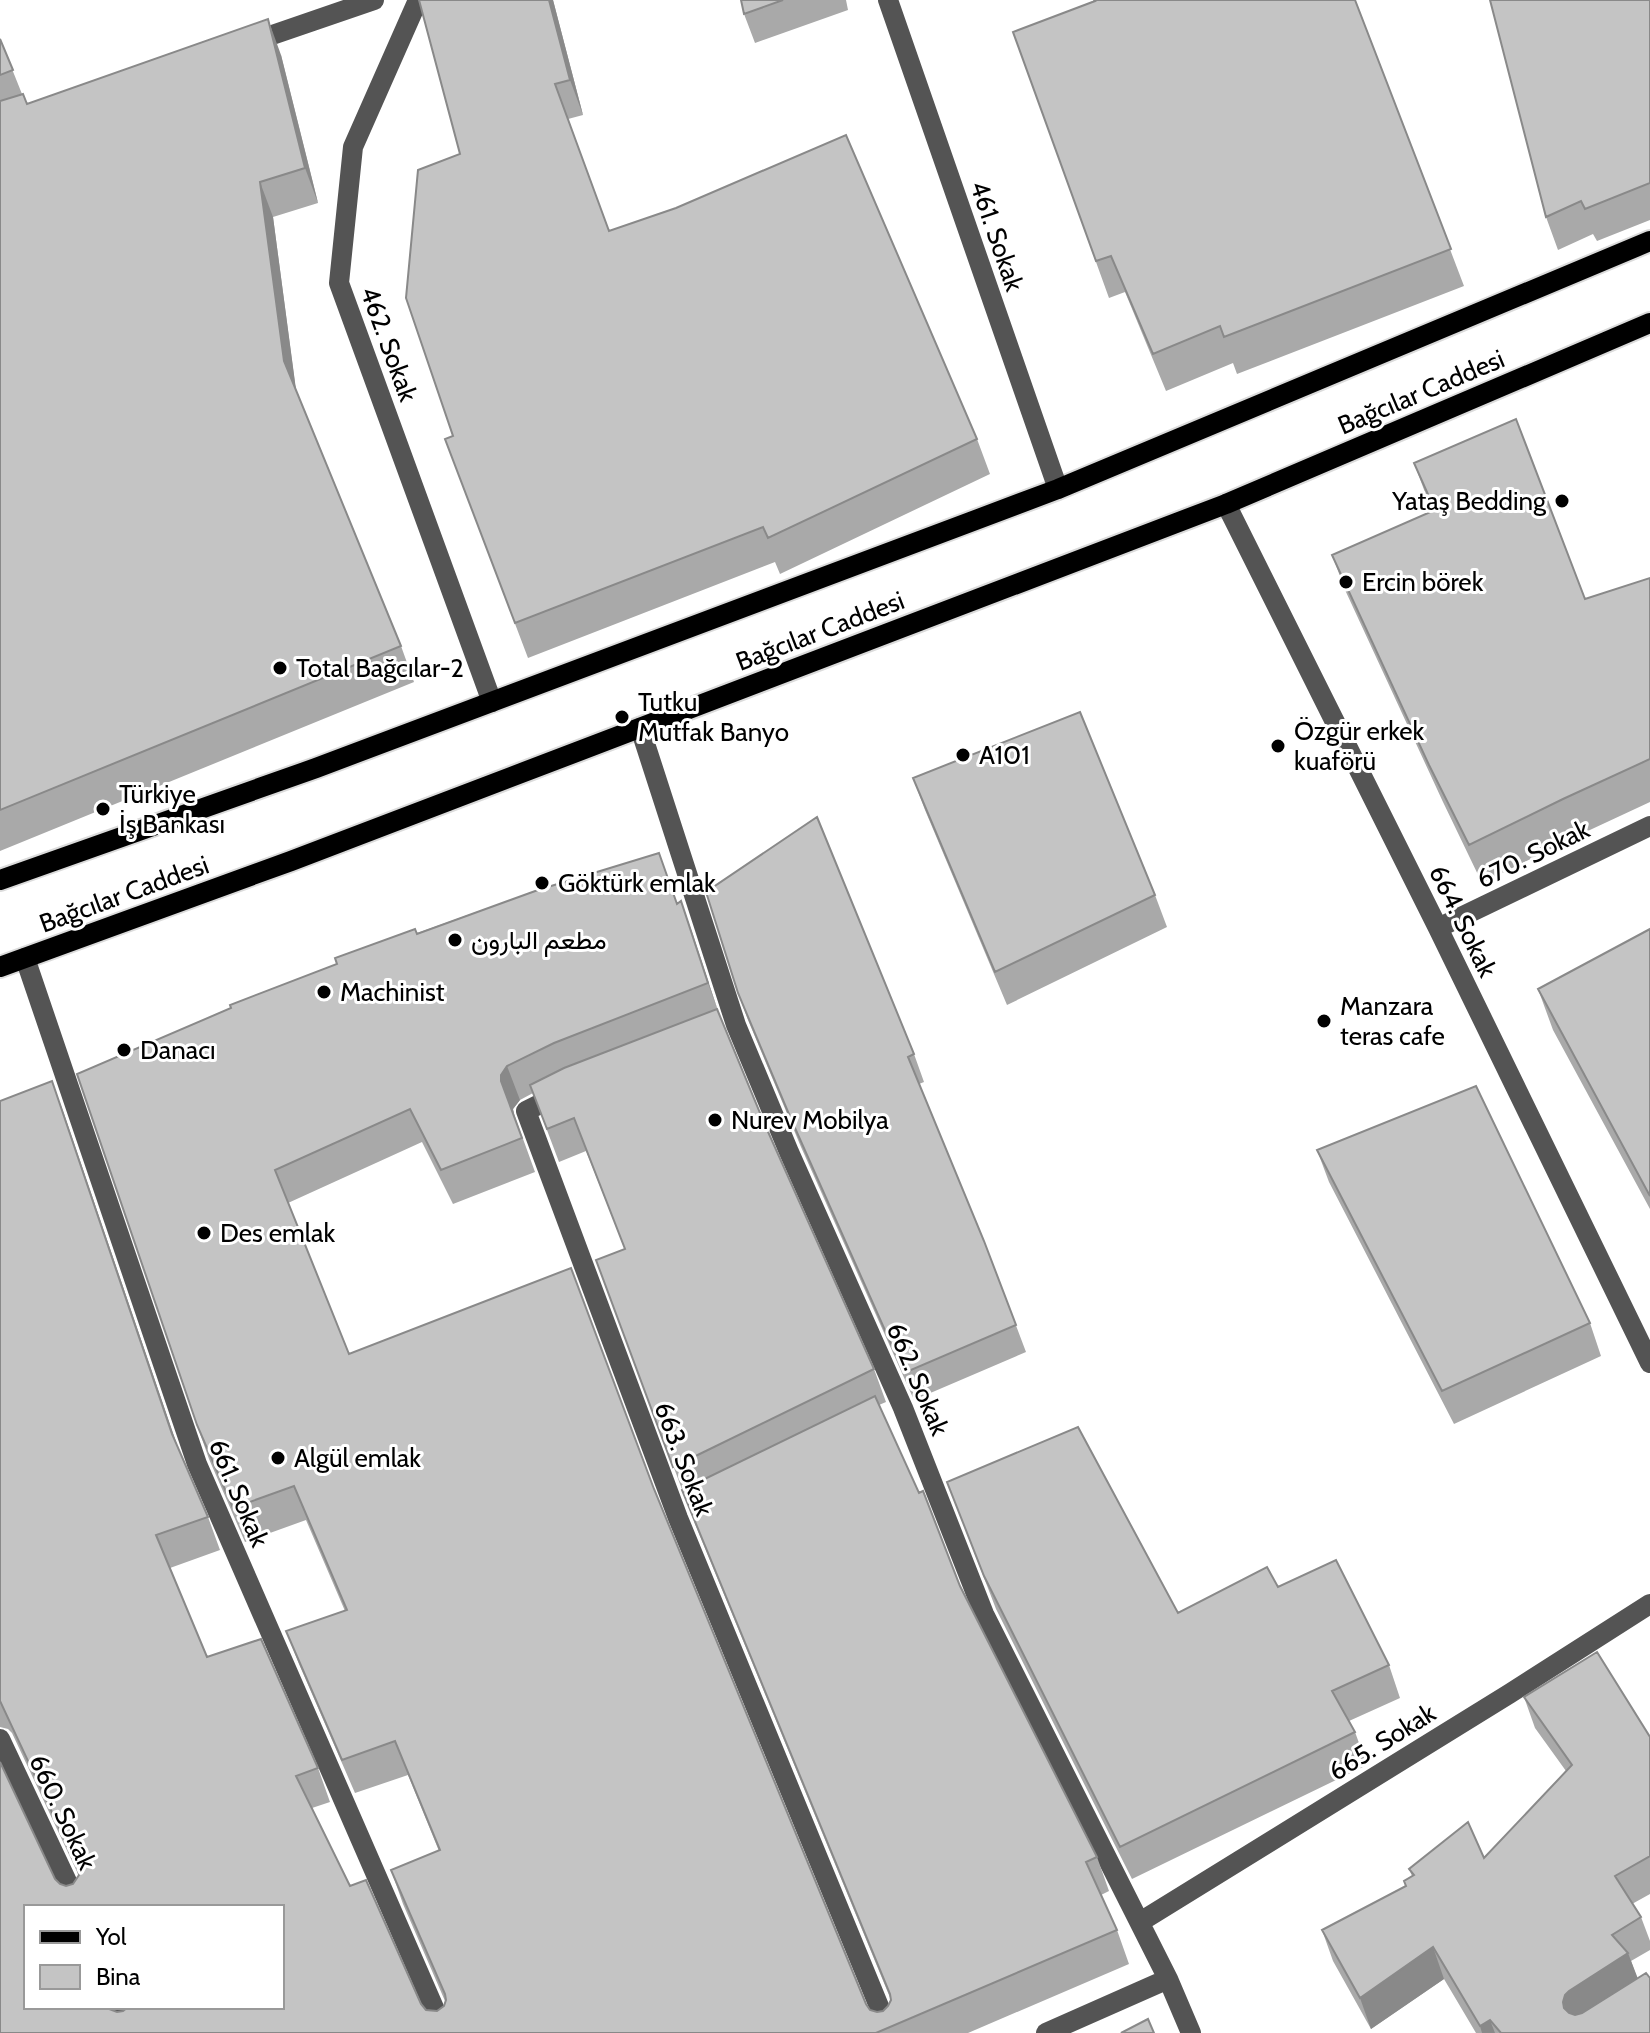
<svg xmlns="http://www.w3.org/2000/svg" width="1650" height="2033" viewBox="0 0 1650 2033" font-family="Cabin,Vazirmatn,sans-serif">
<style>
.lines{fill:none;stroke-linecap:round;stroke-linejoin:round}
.major-casing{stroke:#dbdbdb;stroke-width:24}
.minor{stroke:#545454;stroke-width:20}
.major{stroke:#000;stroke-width:20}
.wall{fill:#a9a9a9;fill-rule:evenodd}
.shaded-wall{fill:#898989}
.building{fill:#c4c4c4;stroke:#898989;stroke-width:2;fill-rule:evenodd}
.poi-dot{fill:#000;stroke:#fff;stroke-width:3}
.labels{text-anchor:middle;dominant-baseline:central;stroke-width:6;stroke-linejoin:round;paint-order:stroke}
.street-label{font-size:26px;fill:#000;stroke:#fff}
.poi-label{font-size:26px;fill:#000;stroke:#fff;text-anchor:start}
</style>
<rect width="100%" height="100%" fill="#fff"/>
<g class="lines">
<g class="major-casing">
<path id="major" d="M 0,880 L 316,768 L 1058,489 L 1650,241
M 0,967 L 291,861 L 1226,504 L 1650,323"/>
</g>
<path class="minor" d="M 418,0 L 353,147 L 339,283 L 492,702
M 888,0 L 1058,489
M 249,43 L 374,0
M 1226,504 L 1438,928 L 1650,1363
M 640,728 L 736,1025 L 789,1152 L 903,1408 L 984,1614 L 1168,1979 L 1191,2033
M 1438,928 L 1650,826
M 25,958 L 197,1464 L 445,2033
M 562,1093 L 526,1111 L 678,1518 L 890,2033
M 0,1739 L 79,1907
M 1140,1922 L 1509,1694 L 1650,1604
M 119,2007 L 130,2033
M 1046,2033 L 1168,1979"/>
<use href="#major" class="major"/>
</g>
<path class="wall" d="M 419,0 L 553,0 L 583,115 L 568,119 L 609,231 L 977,439 L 990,474 L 780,574 L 775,562 L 528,658 L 445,439 L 453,436 L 460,154 Z
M 741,0 L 846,0 L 848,10 L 755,43 L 744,14 Z
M 1094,0 L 1355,0 L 1464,286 L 1237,374 L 1233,363 L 1166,391 L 1125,292 L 1109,298 L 1013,32 L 1094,1 Z
M 1650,0 L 1650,220 L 1597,241 L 1593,234 L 1558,250 L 1546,217 Z
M 0,39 L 22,94 L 27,104 L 281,55 L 318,203 L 273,217 L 296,391 L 401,646 L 414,682 L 0,851 Z
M 1414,463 L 1585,599 L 1650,578 L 1650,802 L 1577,836 L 1482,883 L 1443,802 L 1346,592 L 1332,555 L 1432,511 Z
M 913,778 L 1155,895 L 1167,927 L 1007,1005 L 925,810 Z
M 659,853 L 677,904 L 681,901 L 718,1011 L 765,1125 L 874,1369 L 886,1402 L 879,1405 L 919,1493 L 923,1491 L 960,1586 L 1097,1857 L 1109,1891 L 1101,1895 L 1117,1930 L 1129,1964 L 968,2033 L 0,2033 L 0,1762 L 55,1879 L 60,1884 L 66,1886 L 73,1884 L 79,1876 L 12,1733 L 8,1729 L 0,1727 L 0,1101 L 52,1081 L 176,1443 L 208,1517 L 220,1550 L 170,1568 L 207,1657 L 261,1639 L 318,1768 L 330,1802 L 312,1808 L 350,1886 L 366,1880 L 421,2004 L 426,2010 L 437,2011 L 444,2006 L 445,2001 L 403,1904 L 391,1870 L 439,1851 L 408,1775 L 355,1793 L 299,1664 L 286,1631 L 345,1611 L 306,1520 L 245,1542 L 209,1459 L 197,1425 L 77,1074 L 231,1008 L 230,1005 L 337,964 L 335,958 L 415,929 L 417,933 L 538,890 ZM 533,1093 L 559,1162 L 586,1151 L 625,1249 L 596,1260 L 695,1524 L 891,2000 L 888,2006 L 883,2011 L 877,2012 L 870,2010 L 866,2004 L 654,1489 L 571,1268 L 349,1354 L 288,1203 L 422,1142 L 453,1204 L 535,1172 L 514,1114 L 513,1109 L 520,1100 ZM 26,1907 L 282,1907 L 282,2007 L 128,2007 L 123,2011 L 117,2012 L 109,2009 L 108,2007 L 26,2007 Z
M 1650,929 L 1650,1209 L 1553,1030 L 1538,989 Z
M 738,993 L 914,1054 L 924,1082 L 919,1084 L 984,1241 L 1026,1352 L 914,1400 L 801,1147 L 748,1020 Z
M 1317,1150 L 1590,1323 L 1601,1356 L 1454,1424 L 1329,1182 Z
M 947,1482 L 1178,1613 L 1278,1587 L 1389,1665 L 1400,1698 L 1349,1721 L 1355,1732 L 1367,1765 L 1132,1879 L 996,1609 Z
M 1524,1697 L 1650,1737 L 1650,1894 L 1632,1904 L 1641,1917 L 1650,1941 L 1650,1950 L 1631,1961 L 1637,1978 L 1650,2033 L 1476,2033 L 1444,1979 L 1371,2029 L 1333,1961 L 1322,1930 L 1406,1886 L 1412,1876 L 1409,1869 L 1484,1858 L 1566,1771 L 1535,1728 Z"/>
<path class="shaded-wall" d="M 549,0 L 553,0 L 583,115 L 570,80 Z
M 268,19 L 281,55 L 318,203 L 305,168 Z
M 260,182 L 273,217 L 297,397 L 284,361 Z
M 681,901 L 693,935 L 720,1017 L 708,983 Z
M 507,1066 L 520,1100 L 513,1109 L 514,1115 L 501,1081 L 501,1075 Z
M 52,1081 L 64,1114 L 185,1468 L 172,1434 Z
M 1433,1947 L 1444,1979 L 1371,2029 L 1360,1998 Z
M 1628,1953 L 1640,1984 L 1573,2033 L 1563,2002 L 1565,1995 L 1569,1991 Z
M 1490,2020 L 1495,2033 L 1482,2033 L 1480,2026 Z"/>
<path class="building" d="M 419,0 L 549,0 L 570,80 L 555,84 L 609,231 L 676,208 L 846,135 L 977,439 L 768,538 L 763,527 L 515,623 L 445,439 L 453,436 L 406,298 L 418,170 L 460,154 Z
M 741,0 L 783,0 L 744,14 Z
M 1094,0 L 1355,0 L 1451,249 L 1224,337 L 1220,326 L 1153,354 L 1111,256 L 1096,261 L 1013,32 L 1095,1 Z
M 1490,0 L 1650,0 L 1650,183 L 1585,209 L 1581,201 L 1546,217 Z
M 268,19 L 305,168 L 260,182 L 284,361 L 401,646 L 0,810 L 0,101 L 23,94 L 27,104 Z
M 0,39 L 13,70 L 0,75 Z
M 1516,419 L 1585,599 L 1650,578 L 1650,759 L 1563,799 L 1469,845 L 1429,765 L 1332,555 L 1435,510 L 1414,463 Z
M 1080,712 L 1155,895 L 995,972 L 913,778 Z
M 817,817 L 914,1054 L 908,1057 L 984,1241 L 1016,1325 L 904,1373 L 791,1119 L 738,993 L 706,892 Z
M 659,853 L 677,904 L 681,901 L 708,983 L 554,1043 L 507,1066 L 501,1075 L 501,1081 L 522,1138 L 441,1170 L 410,1109 L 275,1170 L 349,1354 L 571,1268 L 654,1489 L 866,2004 L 870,2010 L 877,2012 L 883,2011 L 888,2006 L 891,2000 L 890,1994 L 682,1490 L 875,1396 L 919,1493 L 923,1491 L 960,1586 L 1097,1857 L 1086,1862 L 1117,1930 L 876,2033 L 0,2033 L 0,1762 L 55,1879 L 60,1884 L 66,1886 L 73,1884 L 79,1875 L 78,1868 L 0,1701 L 0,1101 L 52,1081 L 172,1434 L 208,1517 L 156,1535 L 207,1657 L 261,1639 L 318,1768 L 296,1776 L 350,1886 L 366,1880 L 421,2004 L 426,2010 L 437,2011 L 444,2006 L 446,2000 L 445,1994 L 391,1870 L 440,1850 L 395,1741 L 342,1760 L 286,1631 L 347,1610 L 294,1486 L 233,1508 L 197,1425 L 77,1074 L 231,1008 L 230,1005 L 337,964 L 335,958 L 415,929 L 417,934 L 538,890 ZM 26,1907 L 282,1907 L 282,2007 L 128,2007 L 123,2011 L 117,2012 L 109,2009 L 108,2007 L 26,2007 Z
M 1650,929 L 1650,1196 L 1538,989 Z
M 717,1009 L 765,1125 L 874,1369 L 673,1467 L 596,1260 L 625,1249 L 574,1118 L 547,1129 L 530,1085 L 564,1068 Z
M 1476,1086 L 1590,1323 L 1442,1391 L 1317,1150 Z
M 1078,1427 L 1178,1613 L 1267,1567 L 1278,1587 L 1336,1560 L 1389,1665 L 1332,1691 L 1355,1732 L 1120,1847 L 984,1576 L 947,1482 Z
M 1597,1652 L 1650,1737 L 1650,1856 L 1615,1876 L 1641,1917 L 1612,1935 L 1628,1953 L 1569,1991 L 1565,1995 L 1563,2002 L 1564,2008 L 1569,2013 L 1575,2015 L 1582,2013 L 1646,1973 L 1650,1978 L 1650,2033 L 1501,2033 L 1490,2020 L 1480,2026 L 1433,1947 L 1360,1998 L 1322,1930 L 1406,1886 L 1404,1881 L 1414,1875 L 1409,1869 L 1468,1822 L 1484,1858 L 1572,1765 L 1524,1697 Z
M 1148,2019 L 1154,2033 L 1121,2033 Z"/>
<g class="poi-dot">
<circle cx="1562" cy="501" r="8"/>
<circle cx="1346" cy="582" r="8"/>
<circle cx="280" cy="668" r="8"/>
<circle cx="622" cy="717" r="8"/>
<circle cx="1278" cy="746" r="8"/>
<circle cx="963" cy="755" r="8"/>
<circle cx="103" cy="809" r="8"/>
<circle cx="542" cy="883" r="8"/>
<circle cx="455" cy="940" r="8"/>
<circle cx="324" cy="992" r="8"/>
<circle cx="1324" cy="1021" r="8"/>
<circle cx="124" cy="1050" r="8"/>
<circle cx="715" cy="1120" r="8"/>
<circle cx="204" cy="1233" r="8"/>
<circle cx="278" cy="1458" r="8"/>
</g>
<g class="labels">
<g class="street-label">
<text transform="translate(997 236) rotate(71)">461. Sokak</text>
<text transform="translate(389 344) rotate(70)">462. Sokak</text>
<text transform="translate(1421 392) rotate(-23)">Bağcılar Caddesi</text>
<text transform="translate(820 631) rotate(-21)">Bağcılar Caddesi</text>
<text transform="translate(1533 854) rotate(-26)">670. Sokak</text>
<text transform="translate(124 894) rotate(-20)">Bağcılar Caddesi</text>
<text transform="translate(1463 921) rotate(64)">664. Sokak</text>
<text transform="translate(918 1379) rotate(67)">662. Sokak</text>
<text transform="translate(684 1459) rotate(69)">663. Sokak</text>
<text transform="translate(239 1493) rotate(67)">661. Sokak</text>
<text transform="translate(1382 1742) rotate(-32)">665. Sokak</text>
<text transform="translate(63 1812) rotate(65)">660. Sokak</text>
</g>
<g class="poi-label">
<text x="1546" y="501" text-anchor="end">Yataş Bedding</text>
<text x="1362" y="582">Ercin börek</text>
<text x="296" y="668">Total Bağcılar-2</text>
<text x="638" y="702">Tutku<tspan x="638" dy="30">Mutfak Banyo</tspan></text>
<text x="1294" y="731">Özgür erkek<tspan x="1294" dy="30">kuaförü</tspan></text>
<text x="979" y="755">A101</text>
<text x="119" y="794">Türkiye<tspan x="119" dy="30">İş Bankası</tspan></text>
<text x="558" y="883">Göktürk emlak</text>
<text x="471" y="940">مطعم البارون</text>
<text x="340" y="992">Machinist</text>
<text x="1340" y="1006">Manzara<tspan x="1340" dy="30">teras cafe</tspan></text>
<text x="140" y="1050">Danacı</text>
<text x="731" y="1120">Nurev Mobilya</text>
<text x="220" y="1233">Des emlak</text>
<text x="294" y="1458">Algül emlak</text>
</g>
</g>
<rect x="24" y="1905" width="260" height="104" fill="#ffffff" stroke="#999999" stroke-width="2"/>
<rect x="40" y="1931" width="40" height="12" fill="#000000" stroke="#999999" stroke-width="2"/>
<text x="96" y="1945" font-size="24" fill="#000000">Yol</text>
<rect x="40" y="1965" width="40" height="24" fill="#c4c4c4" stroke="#999999" stroke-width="2"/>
<text x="96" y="1985" font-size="24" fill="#000000">Bina</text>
</svg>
